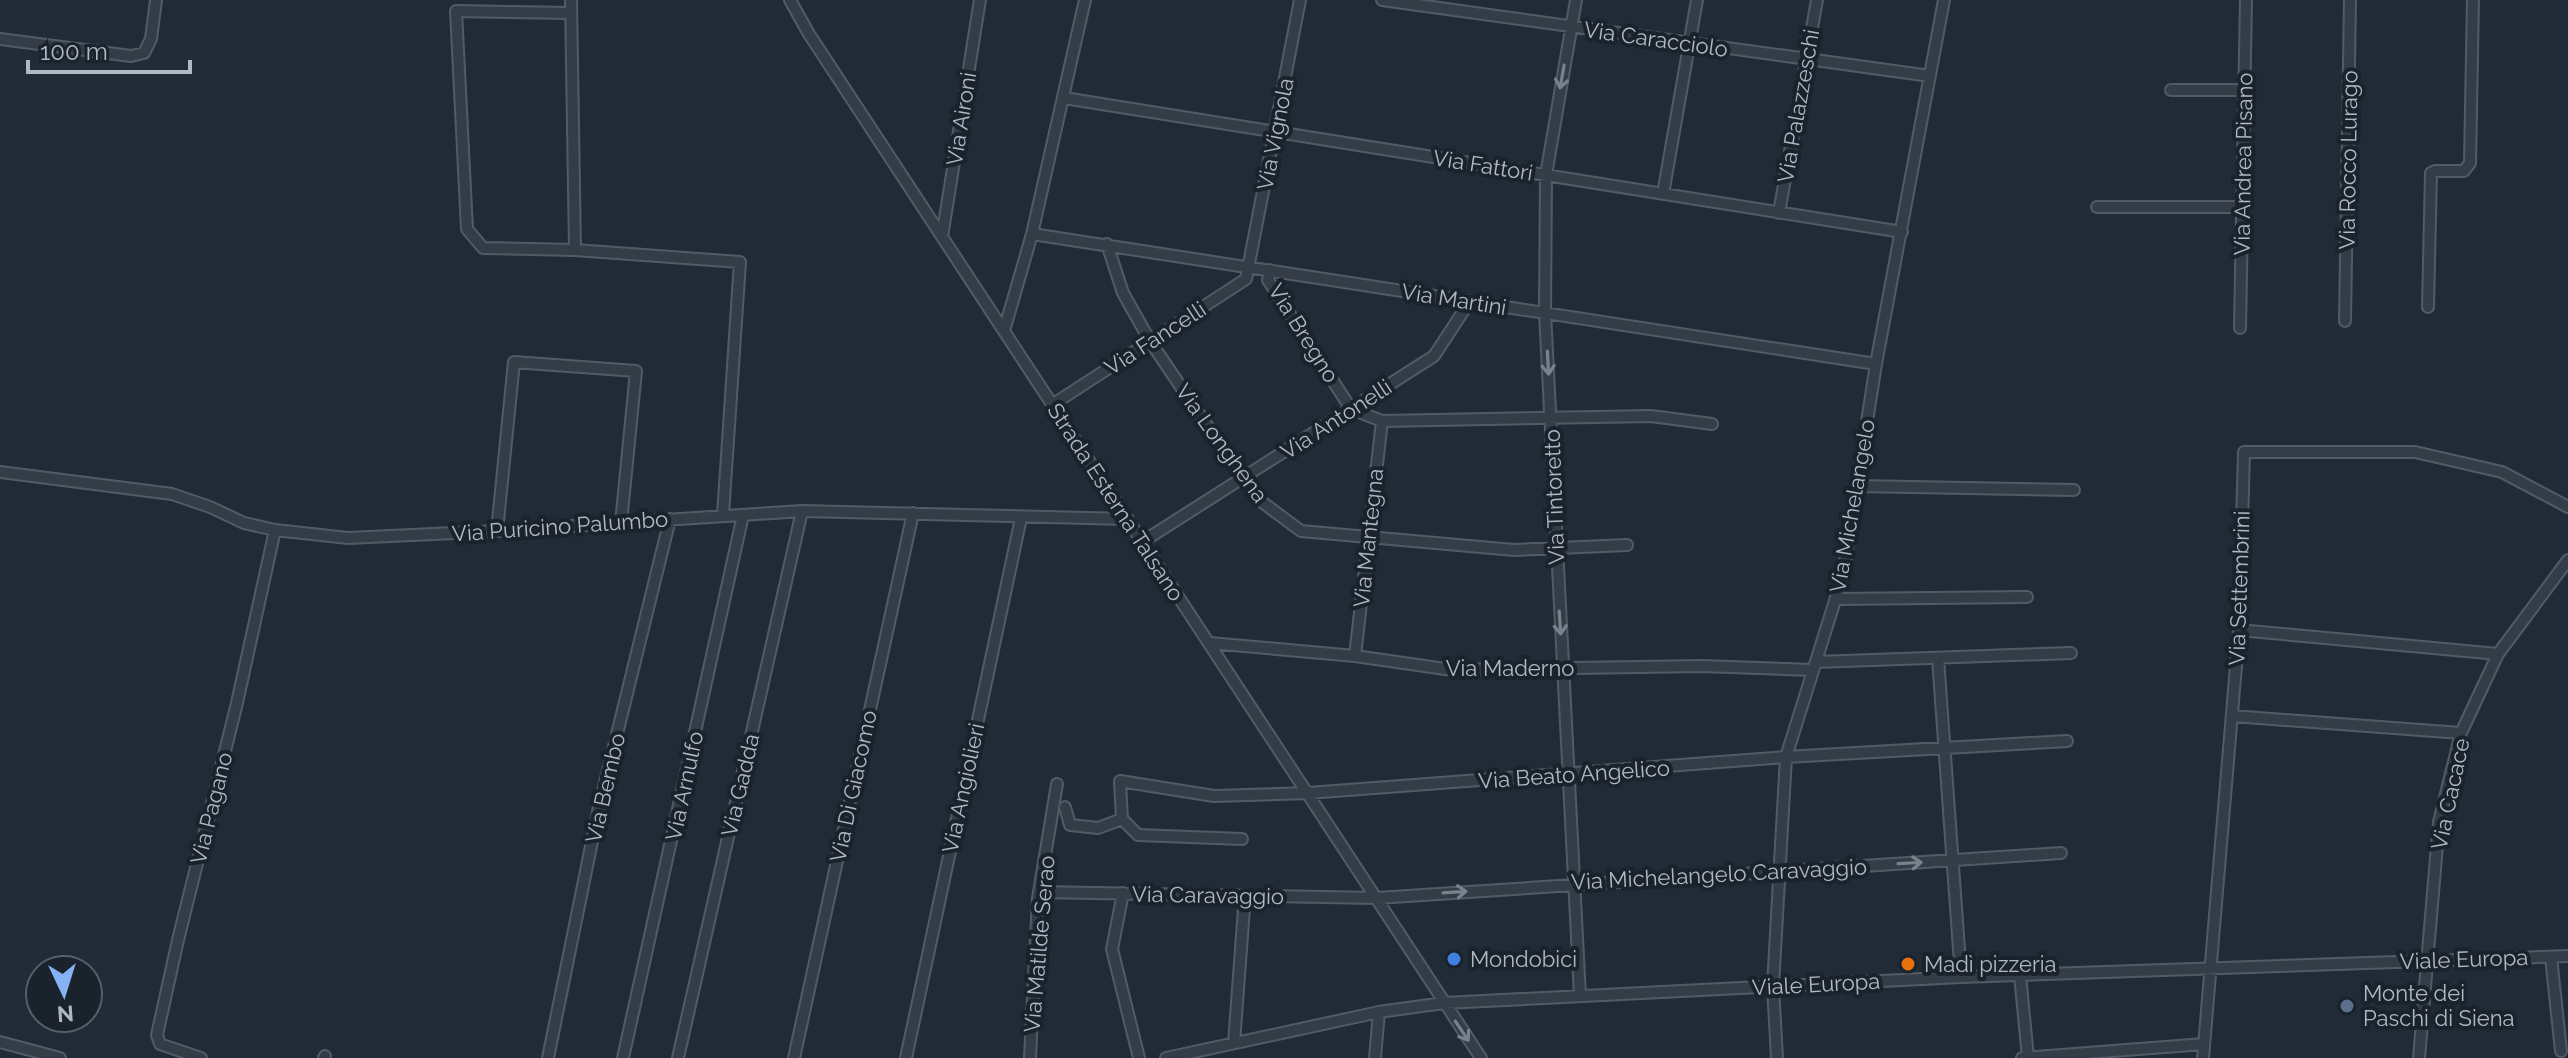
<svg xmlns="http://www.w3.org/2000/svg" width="2568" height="1058" viewBox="0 0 2568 1058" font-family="Raleway,sans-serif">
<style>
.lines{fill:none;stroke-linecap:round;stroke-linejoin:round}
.minor-casing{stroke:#525b65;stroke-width:14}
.minor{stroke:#343d47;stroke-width:10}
.oneway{stroke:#78818c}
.shop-dot{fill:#3f7fe0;stroke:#1a222c;stroke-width:3}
.food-dot{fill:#e8710a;stroke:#1a222c;stroke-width:3}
.service-dot{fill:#5c6f8a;stroke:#1a222c;stroke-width:3}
.labels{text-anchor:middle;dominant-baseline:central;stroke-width:8;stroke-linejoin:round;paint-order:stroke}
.street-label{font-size:22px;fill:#afb8c4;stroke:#1a222c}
.poi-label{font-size:22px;fill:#afb8c4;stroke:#1a222c;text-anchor:start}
</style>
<rect width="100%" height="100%" fill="#212b37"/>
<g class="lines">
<g class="minor-casing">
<path id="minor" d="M 571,0 L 575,250
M 790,0 L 809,34 L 1481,1058
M 1382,0 L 1930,76
M 1576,0 L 1546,175 L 1545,313 L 1580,996
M 571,13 L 456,11 L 467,229 L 483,248 L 575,250 L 740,262 L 723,515
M 0,39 L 131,56 L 144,53 L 151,39 L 156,0
M 2171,90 L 2244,90
M 1064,98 L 1902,232
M 1663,194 L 1697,0
M 2097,207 L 2242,207
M 1779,213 L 1817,0
M 1032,234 L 1876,364
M 942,237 L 980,0
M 1107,244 L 1123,293 L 1150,341 L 1243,479 L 1258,499 L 1301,531 L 1514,550 L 1627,545
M 1270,270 L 1268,280 L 1351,409 L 1382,421 L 1651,416 L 1712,424
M 2428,307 L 2431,173 L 2435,171 L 2464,171 L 2470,163 L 2473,0
M 2345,321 L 2350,0
M 2240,328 L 2246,0
M 1004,331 L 1032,234 L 1085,0
M 1052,405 L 1246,279 L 1300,0
M 0,472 L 172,494 L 210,507 L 244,523 L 275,530 L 348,538 L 497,531 L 802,511 L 1128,519
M 1857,486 L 2074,490
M 497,531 L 514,362 L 636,371 L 621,523
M 1142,542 L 1434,356 L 1470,301
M 1836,599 L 2027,597
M 2239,630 L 2498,654
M 1210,643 L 1355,656 L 1452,670 L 1702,666 L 1812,670
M 1355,656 L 1382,421
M 1938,658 L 1961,977
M 1816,662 L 2071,653
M 2232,716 L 2461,733
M 1065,807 L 1070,825 L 1098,828 L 1122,819
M 1242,839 L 1138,835 L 1122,819 L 1120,781 L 1214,796 L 1308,793 L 1786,757 L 2067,741
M 1039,892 L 1377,898 L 2061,853
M 1123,893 L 1112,949 L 1139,1058
M 2551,957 L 2561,1051
M 2020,975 L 2028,1058
M 0,1042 L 60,1058
M 1234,1043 L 1245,895
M 201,1058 L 160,1044 L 157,1035 L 178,940 L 237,703 L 275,530
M 324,1058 L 325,1056
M 548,1058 L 599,807 L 670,519
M 623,1058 L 743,515
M 678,1058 L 802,511
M 794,1058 L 913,513
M 906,1058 L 1021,518
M 1030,1058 L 1038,898 L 1057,784
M 1166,1058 L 1379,1012 L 1444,1003 L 1961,977 L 2568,956
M 1375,1058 L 1379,1012
M 1777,1058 L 1773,986 L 1786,757 L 1843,575 L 1876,364 L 1944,0
M 2022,1058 L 2204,1044
M 2203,1058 L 2239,630 L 2244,452 L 2415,452 L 2502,472 L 2568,507
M 2419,1058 L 2439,822 L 2461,733 L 2498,654 L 2568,560"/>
</g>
<use href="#minor" class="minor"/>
</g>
<defs><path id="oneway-shaft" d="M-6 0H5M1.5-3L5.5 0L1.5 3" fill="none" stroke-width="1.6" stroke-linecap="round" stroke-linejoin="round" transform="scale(2)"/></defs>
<g class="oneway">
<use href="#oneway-shaft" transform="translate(1562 77) rotate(100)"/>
<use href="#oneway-shaft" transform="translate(1548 363) rotate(87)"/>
<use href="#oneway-shaft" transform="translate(1560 623) rotate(86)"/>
<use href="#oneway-shaft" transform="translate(1910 863) rotate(-3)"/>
<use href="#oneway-shaft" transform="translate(1455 892) rotate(-4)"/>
<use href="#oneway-shaft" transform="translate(1462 1031) rotate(56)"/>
</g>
<circle class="shop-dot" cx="1454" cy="959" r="8"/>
<circle class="food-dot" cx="1908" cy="964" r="8"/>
<circle class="service-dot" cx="2347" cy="1006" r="8"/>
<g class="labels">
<g class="street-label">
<text transform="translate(1656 39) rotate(8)">Via Caracciolo</text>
<text transform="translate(1798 106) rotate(-80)">Via Palazzeschi</text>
<text transform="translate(961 119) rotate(-81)">Via Aironi</text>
<text transform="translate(1275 134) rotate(-79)">Via Vignola</text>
<text transform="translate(2348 160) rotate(-89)">Via Rocco Lurago</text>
<text transform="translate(2243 164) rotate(-89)">Via Andrea Pisano</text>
<text transform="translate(1483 165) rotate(9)">Via Fattori</text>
<text transform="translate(1454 299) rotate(9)">Via Martini</text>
<text transform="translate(1304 333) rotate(58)">Via Bregno</text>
<text transform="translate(1155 338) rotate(-33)">Via Fancelli</text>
<text transform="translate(1336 419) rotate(-33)">Via Antonelli</text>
<text transform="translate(1222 443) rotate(54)">Via Longhena</text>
<text transform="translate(1554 497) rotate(-92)">Via Tintoretto</text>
<text transform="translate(1116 502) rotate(57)">Strada Esterna Talsano</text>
<text transform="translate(1852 506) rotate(-80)">Via Michelangelo</text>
<text transform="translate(560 526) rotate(-4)">Via Puricino Palumbo</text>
<text transform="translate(1368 538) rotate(-84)">Via Mantegna</text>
<text transform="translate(2239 588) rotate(-88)">Via Settembrini</text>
<text x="1510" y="668">Via Maderno</text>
<text transform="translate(1574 774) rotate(-4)">Via Beato Angelico</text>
<text transform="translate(740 785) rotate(-77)">Via Gadda</text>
<text transform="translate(684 786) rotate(-78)">Via Arnulfo</text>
<text transform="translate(853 786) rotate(-78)">Via Di Giacomo</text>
<text transform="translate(605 788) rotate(-77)">Via Bembo</text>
<text transform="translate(963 788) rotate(-78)">Via Angiolieri</text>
<text transform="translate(2450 794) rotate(-78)">Via Cacace</text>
<text transform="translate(211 808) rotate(-76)">Via Pagano</text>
<text transform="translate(1719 874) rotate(-3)">Via Michelangelo Caravaggio</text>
<text transform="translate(1208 895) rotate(1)">Via Caravaggio</text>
<text transform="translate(1039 944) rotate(-85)">Via Matilde Serao</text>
<text transform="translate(2464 959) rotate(-2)">Viale Europa</text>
<text transform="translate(1816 984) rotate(-3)">Viale Europa</text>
</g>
<g class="poi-label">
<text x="1470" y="959">Mondobici</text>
<text x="1924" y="964">Madì pizzeria</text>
<text x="2363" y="993">Monte dei<tspan x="2363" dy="25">Paschi di Siena</tspan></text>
</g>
</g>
<g transform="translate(64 994) rotate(176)"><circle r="38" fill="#1a222c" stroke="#565e69" stroke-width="2"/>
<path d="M0-6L14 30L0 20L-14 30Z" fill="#85b2f3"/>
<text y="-12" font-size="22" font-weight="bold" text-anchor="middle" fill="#afb8c4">N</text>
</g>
<path d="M28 60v12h162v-12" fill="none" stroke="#afb8c4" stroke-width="4"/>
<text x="40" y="60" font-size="24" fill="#afb8c4" stroke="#1a222c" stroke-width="6" paint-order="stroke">100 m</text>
</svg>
